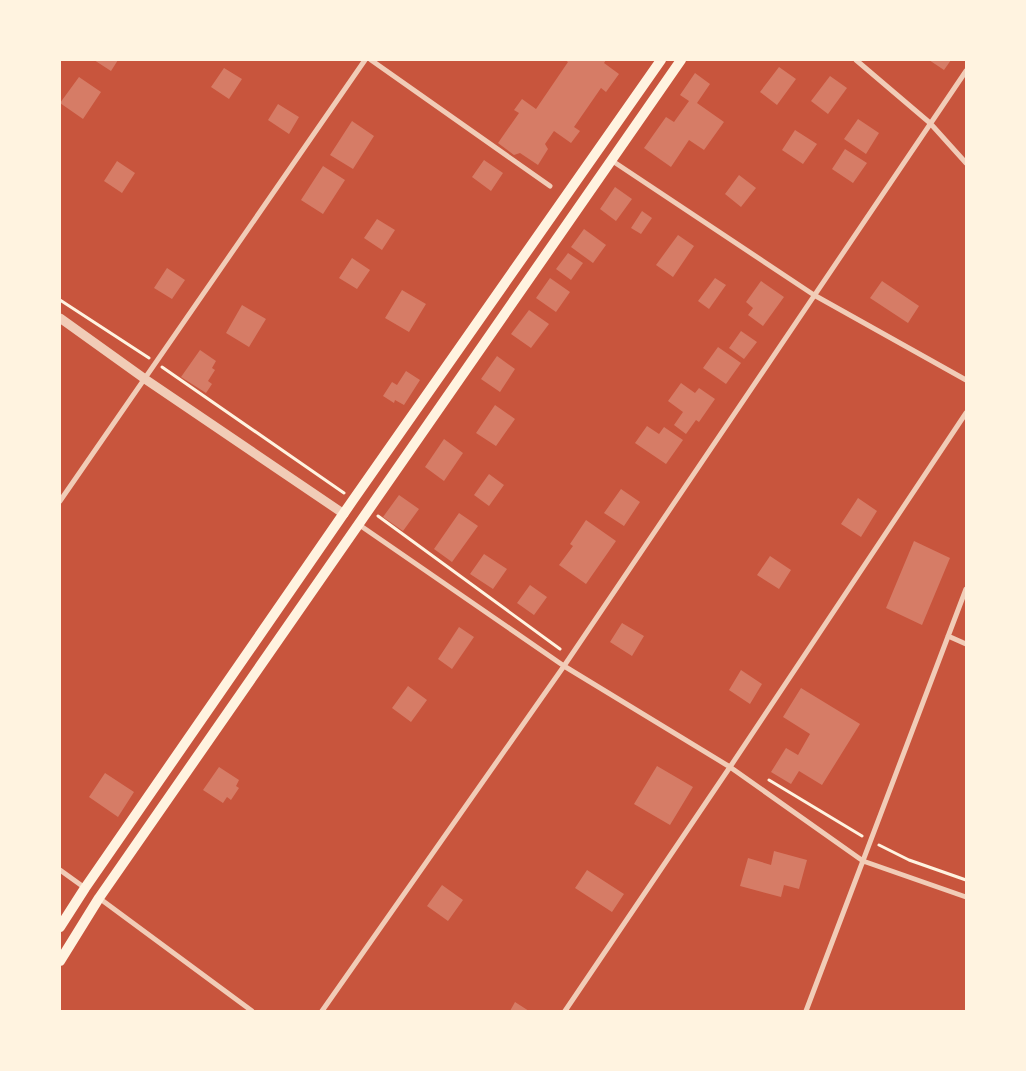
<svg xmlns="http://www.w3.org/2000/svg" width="1026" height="1071" viewBox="0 0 1026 1071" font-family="Commissioner,sans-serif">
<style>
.building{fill:#d67c66}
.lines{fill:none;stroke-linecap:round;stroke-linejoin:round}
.path{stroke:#fff3e0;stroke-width:3}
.minor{stroke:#f1ccb7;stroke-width:5}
.tertiary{stroke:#f1ccb7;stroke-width:9}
.secondary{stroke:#fff3e0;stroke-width:10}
</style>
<rect width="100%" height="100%" fill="#c8553d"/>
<path class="building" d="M 94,60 L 118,60 L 111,71 Z
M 565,60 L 606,60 L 604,63 L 619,74 L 606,92 L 601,88 L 574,127 L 580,131 L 571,143 L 554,131 L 545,144 L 548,149 L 538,165 L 520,153 L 514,155 L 498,143 L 519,113 L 514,110 L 522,99 L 536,109 L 568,62 Z
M 929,60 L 951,60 L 944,70 Z
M 779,67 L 796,79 L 777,105 L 760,92 Z
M 224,68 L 242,79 L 229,99 L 211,87 Z
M 695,73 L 710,84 L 697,103 L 724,122 L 704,150 L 689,140 L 671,167 L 644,148 L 666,117 L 674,122 L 689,101 L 680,95 Z
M 830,76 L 847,88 L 828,114 L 811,101 Z
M 79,77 L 101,92 L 83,119 L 60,103 Z
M 278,104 L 299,117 L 289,134 L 268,120 Z
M 858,119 L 879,133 L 866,154 L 844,139 Z
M 352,121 L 374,136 L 353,169 L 330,155 Z
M 795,130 L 817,144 L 803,164 L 782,150 Z
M 845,149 L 867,163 L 853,183 L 832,169 Z
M 484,160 L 503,173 L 491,191 L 472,177 Z
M 117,161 L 135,173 L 122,193 L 104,181 Z
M 323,166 L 345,180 L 323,214 L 301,200 Z
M 739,175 L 756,188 L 741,207 L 725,194 Z
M 615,187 L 632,199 L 616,221 L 600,209 Z
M 642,211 L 652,218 L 641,234 L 631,228 Z
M 377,219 L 395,230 L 382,250 L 364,238 Z
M 584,229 L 606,245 L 593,263 L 571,247 Z
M 678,235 L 694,246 L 673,277 L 656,265 Z
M 568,253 L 583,263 L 571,280 L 556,269 Z
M 352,258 L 370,270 L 357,289 L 339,278 Z
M 167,268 L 185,280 L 172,299 L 154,288 Z
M 550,278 L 570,292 L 556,312 L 536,298 Z
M 715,278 L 726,285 L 709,309 L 698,301 Z
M 761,281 L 784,297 L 763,326 L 748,315 L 753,308 L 746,302 Z
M 882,281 L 919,306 L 908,323 L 870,298 Z
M 402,290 L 426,304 L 409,332 L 385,318 Z
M 242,305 L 266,319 L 249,347 L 226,333 Z
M 529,310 L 549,324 L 531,348 L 511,334 Z
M 741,331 L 757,342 L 744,359 L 729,348 Z
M 718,347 L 741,363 L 726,384 L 703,368 Z
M 200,350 L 216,361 L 212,368 L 215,370 L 208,381 L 212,384 L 206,393 L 181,377 Z
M 497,356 L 515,369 L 500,392 L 481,379 Z
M 406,371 L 420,380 L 404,405 L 395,400 L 394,403 L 383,396 L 392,382 L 397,385 Z
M 681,383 L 695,393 L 699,388 L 715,399 L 699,422 L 696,420 L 686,434 L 674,425 L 683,412 L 668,401 Z
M 495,405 L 515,419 L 496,446 L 476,433 Z
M 647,426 L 659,434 L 664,427 L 683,440 L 666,464 L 635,443 Z
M 444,439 L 463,453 L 444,481 L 425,467 Z
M 489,474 L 504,485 L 489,506 L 474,495 Z
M 621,489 L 640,502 L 624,526 L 604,513 Z
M 399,495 L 419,509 L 403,531 L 383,517 Z
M 858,498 L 877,511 L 861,537 L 841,524 Z
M 459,513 L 478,526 L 452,562 L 434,549 Z
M 586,520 L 616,541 L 586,584 L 559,565 L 573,546 L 570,544 Z
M 914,541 L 950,558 L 922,625 L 886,608 Z
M 484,554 L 507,569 L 493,589 L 470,574 Z
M 770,556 L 791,570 L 779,589 L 757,575 Z
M 530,585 L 547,597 L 534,615 L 517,603 Z
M 622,623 L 644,636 L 632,656 L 610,642 Z
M 459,627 L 474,637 L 452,669 L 438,659 Z
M 741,670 L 762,684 L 750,704 L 729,690 Z
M 408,686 L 427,700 L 411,722 L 392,708 Z
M 801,688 L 860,724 L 822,785 L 799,771 L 791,784 L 771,772 L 786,748 L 798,755 L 810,734 L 783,717 Z
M 657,766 L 693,787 L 670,825 L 634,804 Z
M 219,767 L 239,780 L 236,786 L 239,788 L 231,800 L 227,797 L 223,803 L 203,790 Z
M 105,773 L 134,792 L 118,817 L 89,797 Z
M 774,851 L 807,860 L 799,889 L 784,885 L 781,897 L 740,886 L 748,858 L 771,865 Z
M 587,870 L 624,894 L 612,912 L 575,888 Z
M 442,885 L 463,900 L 448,921 L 427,906 Z
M 515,1002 L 529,1011 L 510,1011 Z"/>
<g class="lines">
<path class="path" d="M 60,300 L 149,358
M 162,367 L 344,493
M 378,516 L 560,649
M 769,780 L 862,836
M 879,845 L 909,860 L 966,880"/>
<path class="minor" d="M 371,60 L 550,186
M 856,60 L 930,123 L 966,163
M 611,160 L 814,295 L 966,380
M 60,501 L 365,60
M 358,524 L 564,666 L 730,767 L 863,861 L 966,897
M 948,636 L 966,644
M 60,870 L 85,888
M 99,898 L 252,1011
M 322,1011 L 564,666 L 966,71
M 565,1011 L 730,767 L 966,413
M 806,1011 L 966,589"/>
<path class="tertiary" d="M 60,318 L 145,379 L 344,514"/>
<path class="secondary" d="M 60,927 L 85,888 L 353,500 L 661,60
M 60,961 L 99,898 L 681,60"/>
</g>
<rect width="1026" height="1071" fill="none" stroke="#fff3e0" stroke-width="122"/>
</svg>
